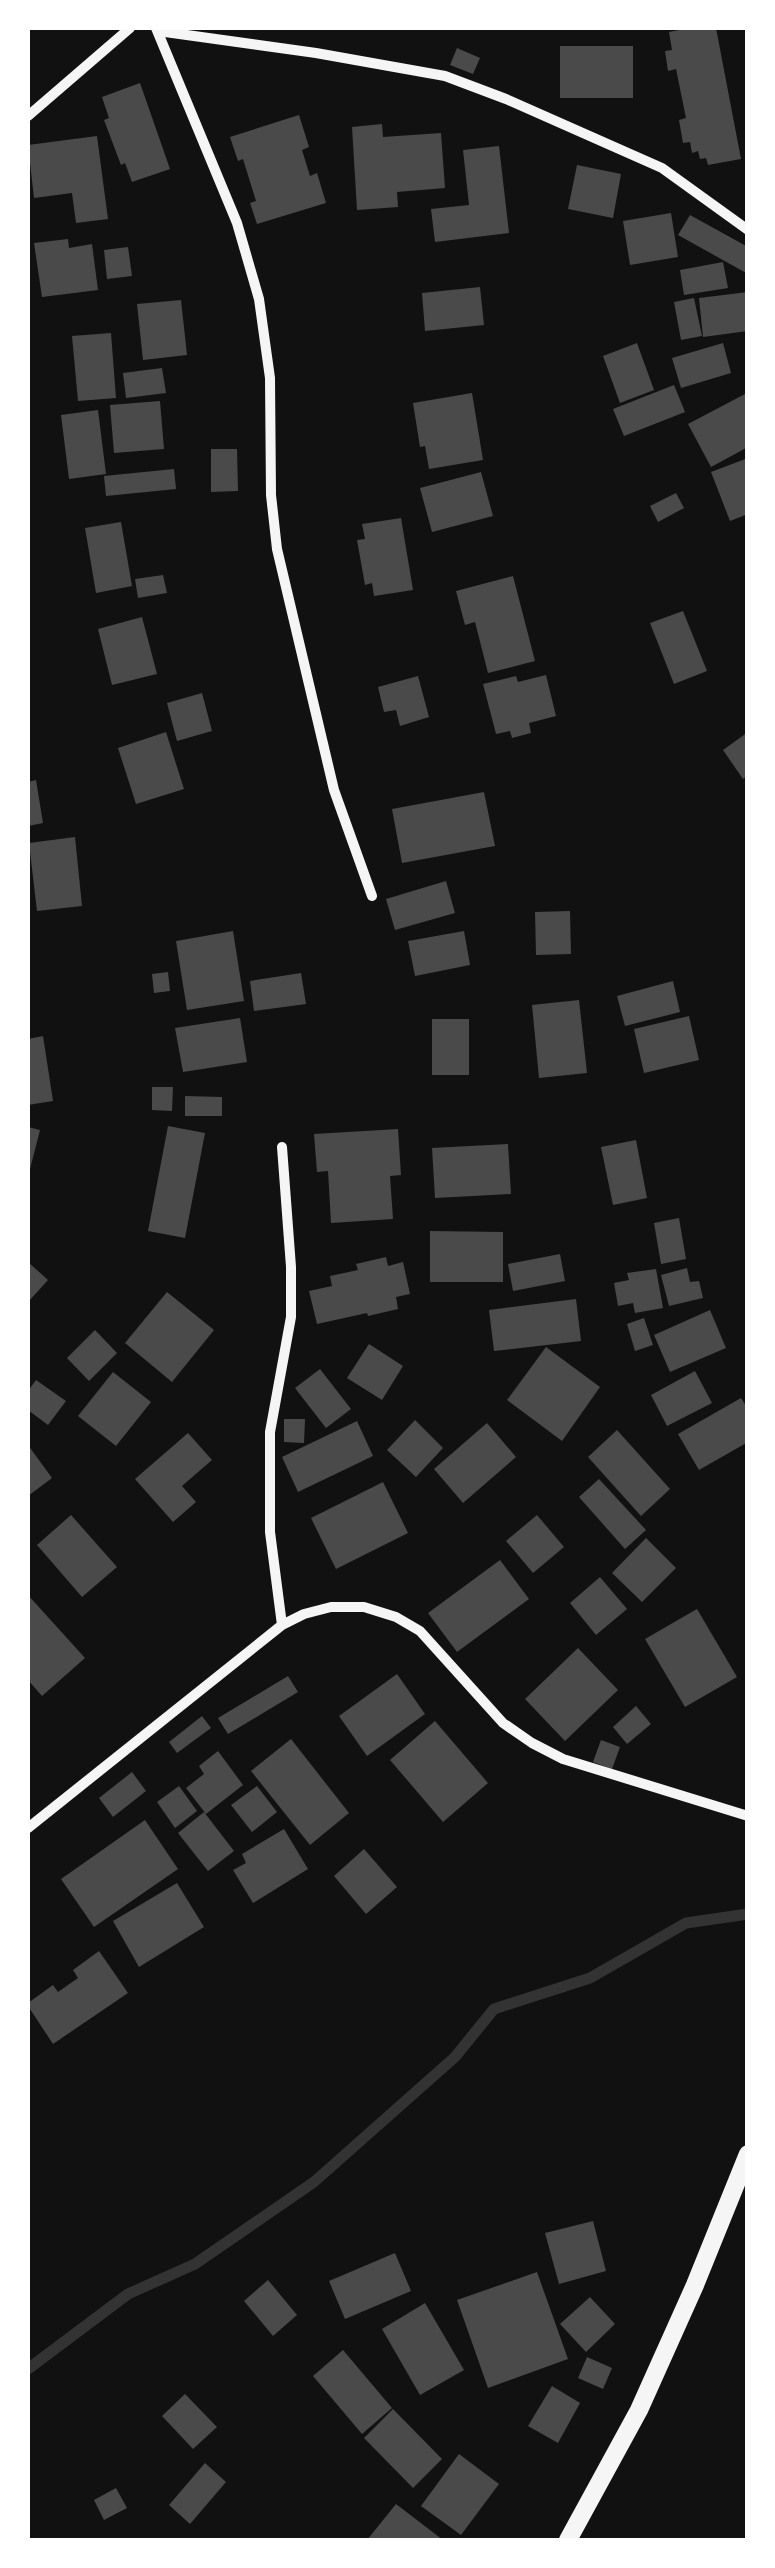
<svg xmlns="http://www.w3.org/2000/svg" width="775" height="2568" viewBox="0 0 775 2568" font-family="'Noto Sans',sans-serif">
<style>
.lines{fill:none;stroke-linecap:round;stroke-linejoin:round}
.stream{stroke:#333;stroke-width:11}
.building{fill:#4a4a4a}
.minor{stroke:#f5f5f5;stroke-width:10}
.tertiary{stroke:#f5f5f5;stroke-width:18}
</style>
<rect width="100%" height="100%" fill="#111"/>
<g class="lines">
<path class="stream" d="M 28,2369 L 128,2294 L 195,2264 L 314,2182 L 455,2057 L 494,2009 L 590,1978 L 686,1923 L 748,1914"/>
</g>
<path class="building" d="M 690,28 L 716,28 L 741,159 L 708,165 L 706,158 L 700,159 L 698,151 L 692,153 L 690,142 L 683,143 L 679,120 L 686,118 L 676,69 L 668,71 L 665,51 L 672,50 L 669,32 Z
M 560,46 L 633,46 L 633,98 L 560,98 Z
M 457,48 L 480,58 L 473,74 L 450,65 Z
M 140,83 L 170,169 L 132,182 L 125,163 L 121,165 L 104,120 L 109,118 L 102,97 Z
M 299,115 L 309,147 L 302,150 L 310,176 L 317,173 L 326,203 L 257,224 L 250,203 L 256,201 L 243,159 L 238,161 L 230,137 Z
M 382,124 L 383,137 L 441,133 L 445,188 L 397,192 L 398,207 L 357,210 L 352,127 Z
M 97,136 L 108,219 L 76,223 L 72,193 L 34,198 L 28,145 Z
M 499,146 L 509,233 L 435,242 L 431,209 L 469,205 L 463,150 Z
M 577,165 L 621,174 L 613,218 L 568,209 Z
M 671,213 L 678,257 L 630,265 L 623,221 Z
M 690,215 L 748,247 L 748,274 L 678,235 Z
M 68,239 L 69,248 L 92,244 L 98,290 L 42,297 L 34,243 Z
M 128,247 L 132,276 L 107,279 L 104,250 Z
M 723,262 L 728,288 L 684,295 L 680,270 Z
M 480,287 L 484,325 L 425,331 L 422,293 Z
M 748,292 L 748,331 L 703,337 L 699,298 Z
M 694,298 L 702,336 L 681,340 L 674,302 Z
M 181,300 L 187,355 L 143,360 L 137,304 Z
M 111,333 L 116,398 L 78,401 L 72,336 Z
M 637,343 L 654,390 L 620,403 L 603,356 Z
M 723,343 L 731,373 L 681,388 L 672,358 Z
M 162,368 L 166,393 L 126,398 L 123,373 Z
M 674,385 L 685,412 L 624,436 L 613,409 Z
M 472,393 L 483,460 L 429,469 L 425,446 L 420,447 L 413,403 Z
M 745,394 L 748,399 L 748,447 L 711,467 L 688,424 Z
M 160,401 L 164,449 L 114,453 L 110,405 Z
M 98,410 L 106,474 L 69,479 L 61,415 Z
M 211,449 L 237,449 L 238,491 L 211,492 Z
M 748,458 L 748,514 L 730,521 L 711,472 Z
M 174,469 L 176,489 L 106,496 L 104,476 Z
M 481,472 L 493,516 L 432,532 L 420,488 Z
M 676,493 L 684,508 L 658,522 L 650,506 Z
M 401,518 L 413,590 L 374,596 L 372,583 L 365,585 L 357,540 L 365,539 L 362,524 Z
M 121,522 L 132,586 L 96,593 L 85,528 Z
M 163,575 L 167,593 L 138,598 L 135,579 Z
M 513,576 L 535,661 L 488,673 L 475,622 L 465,625 L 456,591 Z
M 683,611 L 707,671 L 674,684 L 650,623 Z
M 142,617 L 157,674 L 112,685 L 98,629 Z
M 546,675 L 556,716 L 529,723 L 531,733 L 512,738 L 510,731 L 496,734 L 483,684 L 516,676 L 518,682 Z
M 418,676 L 429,717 L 400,726 L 396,710 L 384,712 L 378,687 Z
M 202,693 L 212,731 L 177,741 L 167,703 Z
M 166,732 L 184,789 L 136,804 L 118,748 Z
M 748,732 L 748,775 L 743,779 L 723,750 Z
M 36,780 L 43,823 L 28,826 L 28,782 Z
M 484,792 L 495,846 L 402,863 L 392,809 Z
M 75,837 L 82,906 L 37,911 L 29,843 Z
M 446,881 L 455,913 L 395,930 L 386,899 Z
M 570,911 L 571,954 L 536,955 L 535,912 Z
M 233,931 L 244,1001 L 187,1010 L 176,941 Z
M 464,931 L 470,965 L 415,976 L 408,941 Z
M 168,972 L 170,991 L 154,993 L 152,974 Z
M 301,973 L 306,1004 L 254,1011 L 250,981 Z
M 673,981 L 680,1012 L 625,1026 L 617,996 Z
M 579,1000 L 587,1073 L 539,1078 L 532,1005 Z
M 689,1016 L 699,1060 L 644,1073 L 634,1029 Z
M 240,1018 L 247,1062 L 183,1072 L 175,1028 Z
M 432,1019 L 469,1019 L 469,1075 L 432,1075 Z
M 43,1036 L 53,1101 L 28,1105 L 28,1039 Z
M 152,1087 L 173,1087 L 172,1111 L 152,1110 Z
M 185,1096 L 222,1097 L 222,1116 L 185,1116 Z
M 168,1126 L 205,1133 L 185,1238 L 148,1231 Z
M 28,1127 L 40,1130 L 29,1173 L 28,1173 Z
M 398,1129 L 401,1175 L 390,1176 L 393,1219 L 331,1223 L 328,1171 L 317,1172 L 314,1134 Z
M 636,1140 L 647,1198 L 613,1205 L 601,1147 Z
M 508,1144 L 511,1194 L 435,1198 L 432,1148 Z
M 679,1218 L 686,1259 L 661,1264 L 654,1223 Z
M 430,1231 L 503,1232 L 503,1282 L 430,1282 Z
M 560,1254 L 565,1281 L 513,1291 L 508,1264 Z
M 386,1257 L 388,1266 L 403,1262 L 410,1294 L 396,1297 L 398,1309 L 368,1316 L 367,1313 L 317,1324 L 309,1291 L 332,1286 L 330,1276 L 358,1270 L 356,1264 Z
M 28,1262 L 48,1280 L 28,1302 Z
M 687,1268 L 690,1282 L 699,1281 L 703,1298 L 669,1306 L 661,1275 Z
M 656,1269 L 663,1308 L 635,1313 L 633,1303 L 618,1306 L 614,1283 L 629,1280 L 627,1273 Z
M 167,1292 L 214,1330 L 172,1382 L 125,1343 Z
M 576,1299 L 581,1341 L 494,1351 L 489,1310 Z
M 710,1310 L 726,1348 L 670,1372 L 654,1335 Z
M 644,1318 L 653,1345 L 635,1351 L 627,1324 Z
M 95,1330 L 117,1353 L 89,1381 L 67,1358 Z
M 369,1344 L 403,1366 L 382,1400 L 347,1378 Z
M 546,1347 L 600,1387 L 562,1441 L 507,1400 Z
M 320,1369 L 351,1409 L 326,1428 L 295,1388 Z
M 695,1371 L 712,1403 L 667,1426 L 651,1395 Z
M 113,1372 L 151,1402 L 116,1446 L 78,1416 Z
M 36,1380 L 66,1401 L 48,1425 L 28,1410 L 28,1391 Z
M 741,1398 L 748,1409 L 748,1442 L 699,1470 L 678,1434 Z
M 284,1419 L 305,1419 L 304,1443 L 284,1442 Z
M 415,1420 L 443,1448 L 416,1477 L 387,1450 Z
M 357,1421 L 373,1456 L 298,1492 L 282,1457 Z
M 487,1423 L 516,1457 L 463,1503 L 434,1469 Z
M 617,1430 L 670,1489 L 641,1516 L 588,1457 Z
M 188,1433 L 212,1460 L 182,1486 L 196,1502 L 173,1522 L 135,1479 Z
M 28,1445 L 52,1478 L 28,1496 Z
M 599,1479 L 646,1530 L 625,1549 L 579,1497 Z
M 383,1482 L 408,1533 L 336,1569 L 311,1518 Z
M 71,1515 L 117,1567 L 82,1597 L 37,1545 Z
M 537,1515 L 564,1547 L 533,1573 L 506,1541 Z
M 646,1538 L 676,1568 L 642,1602 L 612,1573 Z
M 500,1560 L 529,1599 L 457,1652 L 428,1613 Z
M 600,1577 L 627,1609 L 596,1635 L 570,1603 Z
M 28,1595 L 85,1658 L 42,1696 L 28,1680 Z
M 697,1609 L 737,1677 L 685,1707 L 645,1639 Z
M 578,1648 L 618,1690 L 565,1741 L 525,1699 Z
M 397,1674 L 425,1714 L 367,1756 L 339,1716 Z
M 288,1676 L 298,1692 L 228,1734 L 218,1718 Z
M 636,1706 L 651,1724 L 627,1744 L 613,1727 Z
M 202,1716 L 211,1728 L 177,1753 L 169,1742 Z
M 435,1721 L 488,1783 L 443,1822 L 390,1760 Z
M 291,1739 L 349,1813 L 310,1845 L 251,1771 Z
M 601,1740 L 620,1747 L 612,1769 L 593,1762 Z
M 218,1751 L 243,1785 L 206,1814 L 186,1788 L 204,1774 L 199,1766 Z
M 132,1772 L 146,1791 L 113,1817 L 99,1798 Z
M 179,1786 L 197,1811 L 175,1828 L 157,1802 Z
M 257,1786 L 277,1812 L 252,1832 L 231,1805 Z
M 204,1812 L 234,1851 L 208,1871 L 178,1833 Z
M 145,1820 L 178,1869 L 94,1927 L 61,1879 Z
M 284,1829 L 308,1869 L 253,1903 L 233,1870 L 246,1863 L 242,1854 Z
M 364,1849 L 397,1887 L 366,1914 L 334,1876 Z
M 177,1883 L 204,1927 L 139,1967 L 113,1921 Z
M 99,1951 L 128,1993 L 53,2044 L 28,2006 L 28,2003 L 53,1985 L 58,1992 L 78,1978 L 73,1970 Z
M 593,2221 L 606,2271 L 559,2284 L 545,2233 Z
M 395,2253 L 411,2291 L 345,2319 L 329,2281 Z
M 537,2272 L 568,2359 L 488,2388 L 457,2300 Z
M 268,2280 L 297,2315 L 273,2336 L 244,2301 Z
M 590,2297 L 615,2324 L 586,2352 L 560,2324 Z
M 425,2303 L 464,2370 L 420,2395 L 382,2329 Z
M 343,2350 L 392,2408 L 362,2434 L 313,2376 Z
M 587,2357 L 612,2368 L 603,2389 L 578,2378 Z
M 552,2386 L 580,2403 L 558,2443 L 528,2426 Z
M 185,2394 L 217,2427 L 193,2449 L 162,2416 Z
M 393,2409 L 442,2459 L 413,2488 L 364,2438 Z
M 459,2454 L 499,2484 L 461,2535 L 421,2506 Z
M 205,2463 L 226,2482 L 190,2524 L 169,2505 Z
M 116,2488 L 127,2508 L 104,2520 L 94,2500 Z
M 396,2504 L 443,2540 L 367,2540 Z"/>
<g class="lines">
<path class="minor" d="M 156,28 L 237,223 L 259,299 L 270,378 L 271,495 L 277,549 L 334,790 L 372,896
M 158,31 L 316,53 L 445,76 L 506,99 L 662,168 L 748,230
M 28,116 L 130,28
M 282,1625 L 270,1532 L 270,1432 L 291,1317 L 291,1267 L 282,1147
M 28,1828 L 282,1625 L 304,1614 L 331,1607 L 364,1607 L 396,1617 L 420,1631 L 503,1723 L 532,1743 L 563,1759 L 748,1816"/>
<path class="tertiary" d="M 568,2540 L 639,2410 L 695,2285 L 748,2154"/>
</g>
<rect width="775" height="2568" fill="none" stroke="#ffffff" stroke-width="60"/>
</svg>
